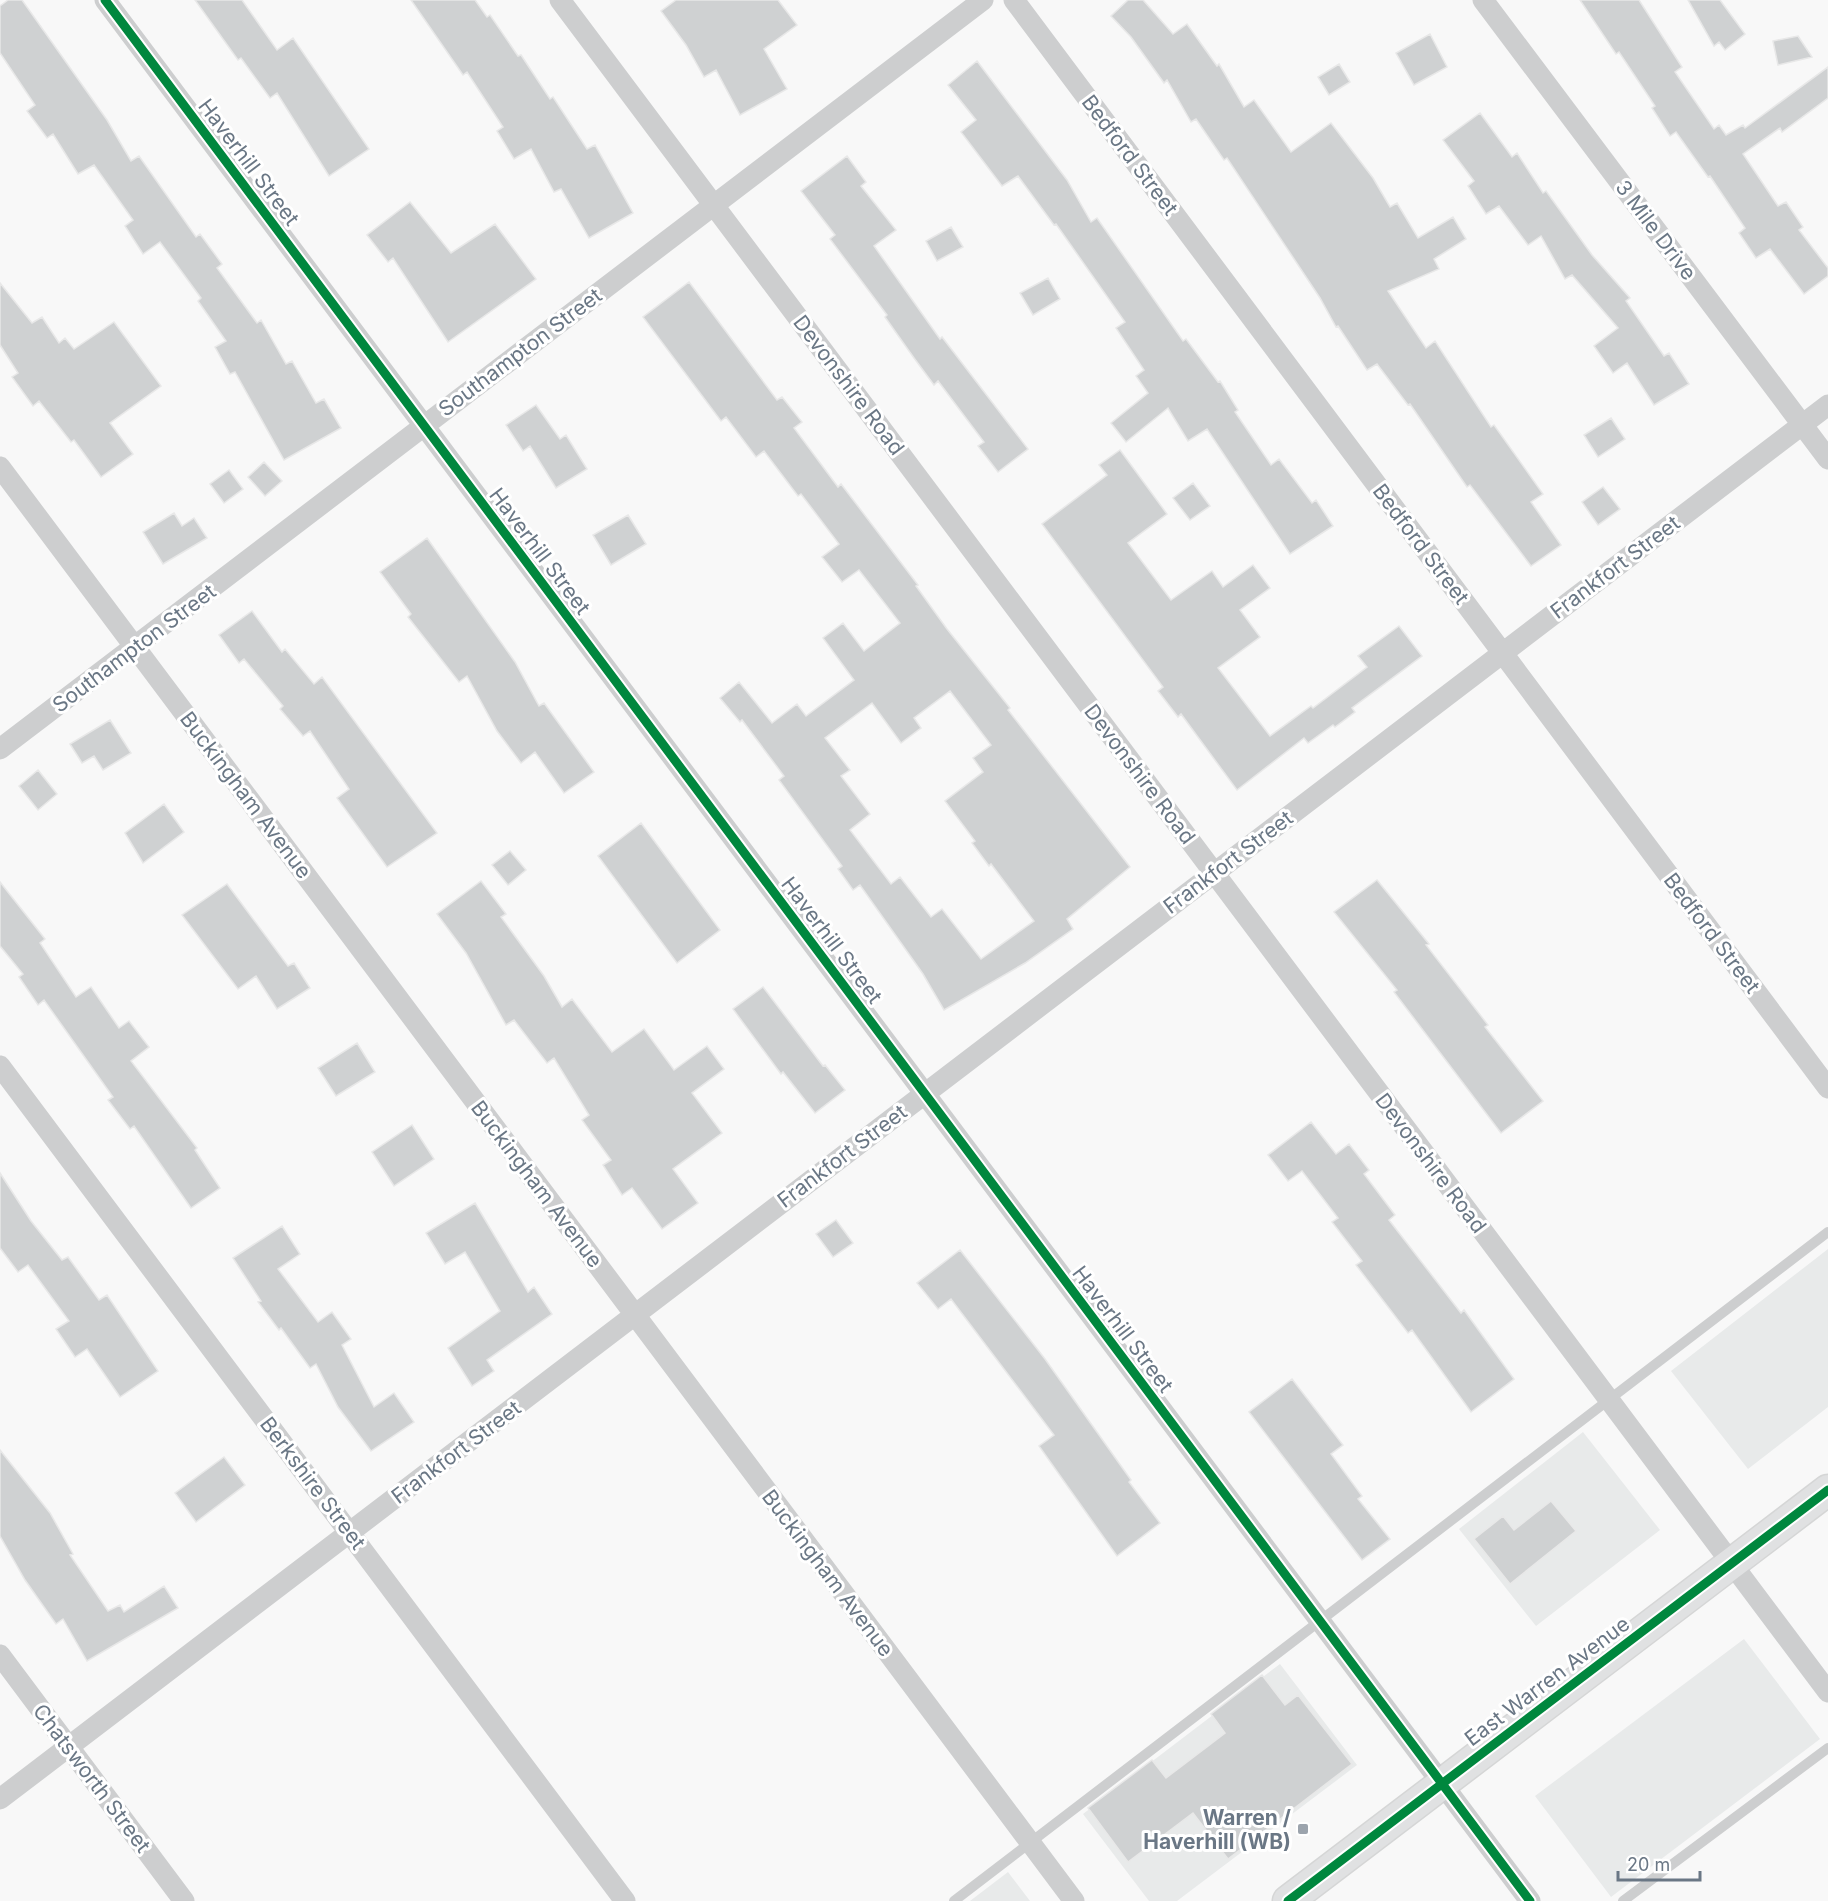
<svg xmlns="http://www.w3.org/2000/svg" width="1828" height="1901" viewBox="0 0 1828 1901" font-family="Inter,sans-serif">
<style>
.built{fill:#e8eaea}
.building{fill:#cfd1d2;stroke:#e8e8e8;stroke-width:1.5;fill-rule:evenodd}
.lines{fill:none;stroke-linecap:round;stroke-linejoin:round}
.secondary-casing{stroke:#d5d6d6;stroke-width:33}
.service{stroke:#cdcecf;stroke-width:10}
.minor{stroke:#cdcecf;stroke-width:21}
.secondary{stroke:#e0e1e2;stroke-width:30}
.cycleway-casing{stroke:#fff;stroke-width:13}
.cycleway{stroke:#00873e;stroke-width:9}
.poi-dot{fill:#9ca4ad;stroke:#fff;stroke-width:2}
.labels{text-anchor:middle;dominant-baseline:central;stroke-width:6;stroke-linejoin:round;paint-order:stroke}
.street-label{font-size:21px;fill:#6a7785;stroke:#fff}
.poi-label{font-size:21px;font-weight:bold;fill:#6a7785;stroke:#fff;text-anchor:end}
</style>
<rect width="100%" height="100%" fill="#f8f8f8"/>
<path class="built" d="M 1828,1249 L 1828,1407 L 1748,1469 L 1671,1371 Z
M 1583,1432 L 1660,1530 L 1536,1626 L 1459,1529 Z
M 1744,1639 L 1820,1739 L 1611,1897 L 1535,1796 Z
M 1280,1664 L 1357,1765 L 1177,1901 L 1149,1901 L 1083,1814 Z
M 1008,1872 L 1030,1901 L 970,1901 Z"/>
<path class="building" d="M 8,0 L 22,0 L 107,120 L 131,161 L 139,156 L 196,237 L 200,234 L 222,264 L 217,268 L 257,323 L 261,320 L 286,364 L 292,361 L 316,403 L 324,399 L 341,428 L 284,460 L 235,372 L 230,374 L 215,347 L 226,341 L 198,301 L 201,298 L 160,242 L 143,254 L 125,226 L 133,220 L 94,165 L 78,174 L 53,134 L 47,138 L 27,111 L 35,105 L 0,53 L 0,6 Z
M 195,0 L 242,0 L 277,50 L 293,38 L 369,149 L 329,176 L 277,93 L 270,98 L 241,58 L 238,60 Z
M 411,0 L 475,0 L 487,17 L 490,15 L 518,56 L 521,55 L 550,99 L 553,97 L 587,149 L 595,145 L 633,213 L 589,238 L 561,189 L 554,192 L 531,149 L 514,159 L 497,131 L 503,127 L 467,72 L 463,75 Z
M 676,0 L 778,0 L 797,25 L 764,49 L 787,89 L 740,115 L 716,70 L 704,77 L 686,45 L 661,11 Z
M 1128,0 L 1143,0 L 1173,34 L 1187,24 L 1217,66 L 1219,64 L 1244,107 L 1254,100 L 1291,152 L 1331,123 L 1373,178 L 1390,207 L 1397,203 L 1418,238 L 1453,217 L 1466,239 L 1434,259 L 1439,269 L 1388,291 L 1426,348 L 1435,341 L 1491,427 L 1494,425 L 1543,494 L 1531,502 L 1561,545 L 1531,566 L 1470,485 L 1467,487 L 1410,404 L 1408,405 L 1377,364 L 1367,370 L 1338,326 L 1336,327 L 1320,298 L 1227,158 L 1224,160 L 1196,119 L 1191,122 L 1167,80 L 1164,83 L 1131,37 L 1111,16 Z
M 1580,0 L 1639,0 L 1682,67 L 1675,72 L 1714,129 L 1719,125 L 1726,135 L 1743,125 L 1745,128 L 1828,67 L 1828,98 L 1782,132 L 1780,128 L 1743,154 L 1778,206 L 1786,202 L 1803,227 L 1799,230 L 1828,268 L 1828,276 L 1804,294 L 1770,249 L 1756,258 L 1739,233 L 1745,228 L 1710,176 L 1708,177 L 1676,132 L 1670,136 L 1652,108 L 1655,106 L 1619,52 L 1616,54 Z
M 1688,0 L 1720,0 L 1745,34 L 1725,50 L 1719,42 L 1714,46 Z
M 1430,34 L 1447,67 L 1414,85 L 1396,53 Z
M 1798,36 L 1812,57 L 1778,65 L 1773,41 Z
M 977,61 L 1067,180 L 1091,222 L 1097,218 L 1183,341 L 1186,339 L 1218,382 L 1220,381 L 1238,410 L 1235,412 L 1271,465 L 1279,459 L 1312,503 L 1316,500 L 1333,526 L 1290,554 L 1207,429 L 1188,441 L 1168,408 L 1126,442 L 1111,423 L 1148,393 L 1136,376 L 1144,370 L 1116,328 L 1125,322 L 1056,224 L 1054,225 L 1018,176 L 1002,186 L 961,132 L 976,120 L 948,85 Z
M 1339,64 L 1350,82 L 1329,95 L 1318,77 Z
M 1480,113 L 1512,157 L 1517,153 L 1543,193 L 1546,191 L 1592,255 L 1630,298 L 1626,301 L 1664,356 L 1669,353 L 1689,384 L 1654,405 L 1627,363 L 1613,373 L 1594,346 L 1618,328 L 1572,275 L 1565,279 L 1541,236 L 1528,245 L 1499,206 L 1486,214 L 1468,186 L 1474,181 L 1443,140 Z
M 847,156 L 866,182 L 861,186 L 896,230 L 874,246 L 940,339 L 942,337 L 1028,449 L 998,472 L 978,446 L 984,442 L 938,381 L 934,385 L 914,358 L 885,317 L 887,315 L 830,239 L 835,235 L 801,191 Z
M 410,202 L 451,253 L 495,224 L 536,279 L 448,342 L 393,258 L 388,262 L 367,235 Z
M 951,227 L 963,247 L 937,261 L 926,241 Z
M 1048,278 L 1060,299 L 1033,315 L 1020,293 Z
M 689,282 L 777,400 L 782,397 L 802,422 L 794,428 L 838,487 L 841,484 L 918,585 L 916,586 L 947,629 L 1010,708 L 1008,710 L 1130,867 L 1067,919 L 1073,929 L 1025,963 L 944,1010 L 923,974 L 860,885 L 853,890 L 838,869 L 842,866 L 779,780 L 784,776 L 742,720 L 740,722 L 720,698 L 739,682 L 772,723 L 797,704 L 806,716 L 854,680 L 823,638 L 843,623 L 864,651 L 900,623 L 859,570 L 842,582 L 822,557 L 839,544 L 801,494 L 798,496 L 764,451 L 756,457 L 726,417 L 721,421 L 643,317 ZM 950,691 L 991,745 L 973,758 L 983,772 L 945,801 L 975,841 L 972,843 L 989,866 L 991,864 L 1034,921 L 981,959 L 942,909 L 931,917 L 900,877 L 891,884 L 850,830 L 870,814 L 841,776 L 850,770 L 825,738 L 872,703 L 901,743 L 921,728 L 914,718 Z
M 0,283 L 32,323 L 42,317 L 59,343 L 65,338 L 74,349 L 114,322 L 161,386 L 110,423 L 133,454 L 101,477 L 74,440 L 71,442 L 39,401 L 33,406 L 12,377 L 18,373 L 0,345 Z
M 536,405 L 560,439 L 566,435 L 587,469 L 556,488 L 530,446 L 523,451 L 506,425 Z
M 1611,418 L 1625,439 L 1598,457 L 1584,435 Z
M 1120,450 L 1167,514 L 1128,543 L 1171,600 L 1212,571 L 1223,587 L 1253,565 L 1270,588 L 1240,610 L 1260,637 L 1218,668 L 1270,736 L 1311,706 L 1313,708 L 1367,667 L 1358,656 L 1399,626 L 1422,656 L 1352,708 L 1355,712 L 1335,727 L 1333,725 L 1308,743 L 1304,738 L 1237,790 L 1181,714 L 1178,717 L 1158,691 L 1163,687 L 1042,524 L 1107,475 L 1099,465 Z
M 264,462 L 282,481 L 265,496 L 248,477 Z
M 229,470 L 243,489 L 224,503 L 210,484 Z
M 1193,483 L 1210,506 L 1190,520 L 1173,498 Z
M 1603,487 L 1620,509 L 1598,525 L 1582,502 Z
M 174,513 L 182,526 L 194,518 L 207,538 L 163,564 L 143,532 Z
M 628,515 L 646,544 L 611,565 L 593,535 Z
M 427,538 L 515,662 L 539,706 L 544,703 L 594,772 L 564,793 L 535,752 L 521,763 L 497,731 L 467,676 L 459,682 L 408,617 L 411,614 L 380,572 Z
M 252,611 L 282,652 L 285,649 L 314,684 L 322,677 L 437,833 L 387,867 L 337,798 L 349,789 L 310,731 L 303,736 L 280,709 L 283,706 L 244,659 L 239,663 L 219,635 Z
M 110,720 L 131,753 L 103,770 L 94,756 L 82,763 L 70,744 Z
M 38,770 L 57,794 L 38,810 L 19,786 Z
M 164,804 L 184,832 L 143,863 L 125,833 Z
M 641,823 L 720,930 L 677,963 L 598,856 Z
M 510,851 L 526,870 L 508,885 L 492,865 Z
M 1377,880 L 1429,944 L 1426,945 L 1488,1025 L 1485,1027 L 1543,1101 L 1501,1133 L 1394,992 L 1397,990 L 1334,912 Z
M 481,881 L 506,914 L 501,917 L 544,976 L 562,1007 L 572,999 L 612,1052 L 644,1029 L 674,1070 L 707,1046 L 724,1069 L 692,1093 L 722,1133 L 673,1169 L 698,1203 L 662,1229 L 632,1188 L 622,1195 L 603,1165 L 611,1160 L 582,1120 L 589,1115 L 554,1058 L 547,1063 L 514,1020 L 506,1025 L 466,953 L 437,914 Z
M 0,882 L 45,939 L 40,943 L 76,997 L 91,987 L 119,1028 L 129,1021 L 149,1047 L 131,1061 L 197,1148 L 195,1150 L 220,1188 L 191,1208 L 134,1126 L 130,1129 L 108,1100 L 113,1097 L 44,1000 L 38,1005 L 19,977 L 23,974 L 0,946 Z
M 227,884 L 288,966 L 294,963 L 310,988 L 277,1009 L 256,976 L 238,989 L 182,915 Z
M 763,987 L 823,1066 L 825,1065 L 845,1090 L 815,1113 L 783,1072 L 781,1074 L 733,1009 Z
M 357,1043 L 375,1072 L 336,1096 L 318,1068 Z
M 1311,1122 L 1336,1154 L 1349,1144 L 1369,1170 L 1364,1174 L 1395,1215 L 1389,1220 L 1461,1313 L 1464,1310 L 1514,1379 L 1471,1412 L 1412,1330 L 1408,1333 L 1356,1265 L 1362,1261 L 1332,1222 L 1338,1218 L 1302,1171 L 1288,1181 L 1268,1155 Z
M 412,1125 L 434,1159 L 394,1186 L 372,1152 Z
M 0,1173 L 31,1221 L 62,1260 L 68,1257 L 99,1300 L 107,1295 L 158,1371 L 120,1397 L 87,1349 L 75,1357 L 56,1329 L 69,1321 L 28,1265 L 18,1272 L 0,1248 Z
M 475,1203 L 528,1292 L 534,1287 L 552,1314 L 487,1360 L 494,1371 L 472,1386 L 448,1348 L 500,1311 L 465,1252 L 445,1264 L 426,1233 Z
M 836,1220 L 853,1243 L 833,1257 L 816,1234 Z
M 282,1226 L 300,1254 L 278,1269 L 318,1322 L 332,1312 L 351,1339 L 342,1345 L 374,1407 L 394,1393 L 414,1422 L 371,1451 L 338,1407 L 316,1364 L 310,1368 L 281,1328 L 279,1330 L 258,1302 L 261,1301 L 233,1258 Z
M 960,1250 L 1045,1359 L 1131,1480 L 1129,1482 L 1160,1523 L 1117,1556 L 1039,1446 L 1054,1435 L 951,1299 L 938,1309 L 917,1283 Z
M 1292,1379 L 1343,1445 L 1331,1454 L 1362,1496 L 1358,1499 L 1390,1539 L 1362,1560 L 1249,1412 Z
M 0,1450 L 50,1513 L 73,1554 L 70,1555 L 108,1611 L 120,1605 L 124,1612 L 164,1586 L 178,1608 L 87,1661 L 63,1619 L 56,1624 L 25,1580 L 0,1536 Z
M 224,1457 L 245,1485 L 196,1522 L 175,1493 Z
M 1551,1501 L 1576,1531 L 1510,1584 L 1474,1539 L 1503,1516 L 1514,1530 Z
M 1262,1675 L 1285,1705 L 1298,1695 L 1352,1764 L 1228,1859 L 1193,1813 L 1128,1862 L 1088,1808 L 1152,1760 L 1166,1778 L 1225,1733 L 1211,1714 Z"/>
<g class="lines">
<g class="secondary-casing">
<path id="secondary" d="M 1288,1901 L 1828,1490"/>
</g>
<path class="service" d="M 954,1901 L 1828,1232
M 1623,1901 L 1828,1748"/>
<path class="minor" d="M 105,0 L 1530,1901
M 560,0 L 1828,1692
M 1014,0 L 1828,1088
M 1483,0 L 1828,459
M 0,467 L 1074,1901
M 0,749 L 983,0
M 0,1066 L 625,1901
M 0,1655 L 184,1901
M 0,1799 L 1828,405"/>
<use href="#secondary" class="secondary"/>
<g class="cycleway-casing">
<path id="cycleway" d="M 105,0 L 1530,1901
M 1288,1901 L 1828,1490"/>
</g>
<use href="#cycleway" class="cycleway"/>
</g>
<rect class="poi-dot" x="1297" y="1823" width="12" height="12" rx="3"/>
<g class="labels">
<g class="street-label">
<text transform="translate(1130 155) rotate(53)">Bedford Street</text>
<text transform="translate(249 162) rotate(53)">Haverhill Street</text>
<text transform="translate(1656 230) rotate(53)">3 Mile Drive</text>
<text transform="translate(520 352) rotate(-37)">Southampton Street</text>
<text transform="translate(849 385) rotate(53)">Devonshire Road</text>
<text transform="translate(1421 544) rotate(53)">Bedford Street</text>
<text transform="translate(540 551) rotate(53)">Haverhill Street</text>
<text transform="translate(1615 567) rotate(-37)">Frankfort Street</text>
<text transform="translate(134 648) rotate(-37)">Southampton Street</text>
<text transform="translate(1140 774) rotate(53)">Devonshire Road</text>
<text transform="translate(246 795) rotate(53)">Buckingham Avenue</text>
<text transform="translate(1228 862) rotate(-37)">Frankfort Street</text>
<text transform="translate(1712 933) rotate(53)">Bedford Street</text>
<text transform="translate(832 940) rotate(53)">Haverhill Street</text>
<text transform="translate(842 1156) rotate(-37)">Frankfort Street</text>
<text transform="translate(1431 1163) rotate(53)">Devonshire Road</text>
<text transform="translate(537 1184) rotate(53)">Buckingham Avenue</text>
<text transform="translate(1123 1329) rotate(53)">Haverhill Street</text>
<text transform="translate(456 1452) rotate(-37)">Frankfort Street</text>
<text transform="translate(313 1483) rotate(53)">Berkshire Street</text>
<text transform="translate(828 1573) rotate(53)">Buckingham Avenue</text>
<text transform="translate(1547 1681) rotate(-37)">East Warren Avenue</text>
<text transform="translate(92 1778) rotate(53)">Chatsworth Street</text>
</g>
<g class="poi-label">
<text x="1291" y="1817">Warren /<tspan x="1291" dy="24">Haverhill (WB)</tspan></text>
</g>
</g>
<path d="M1618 1871v9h82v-9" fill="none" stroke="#6a7785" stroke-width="3"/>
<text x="1627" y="1871" font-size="18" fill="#6a7785" stroke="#ffffff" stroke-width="4.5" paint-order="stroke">20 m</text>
</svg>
